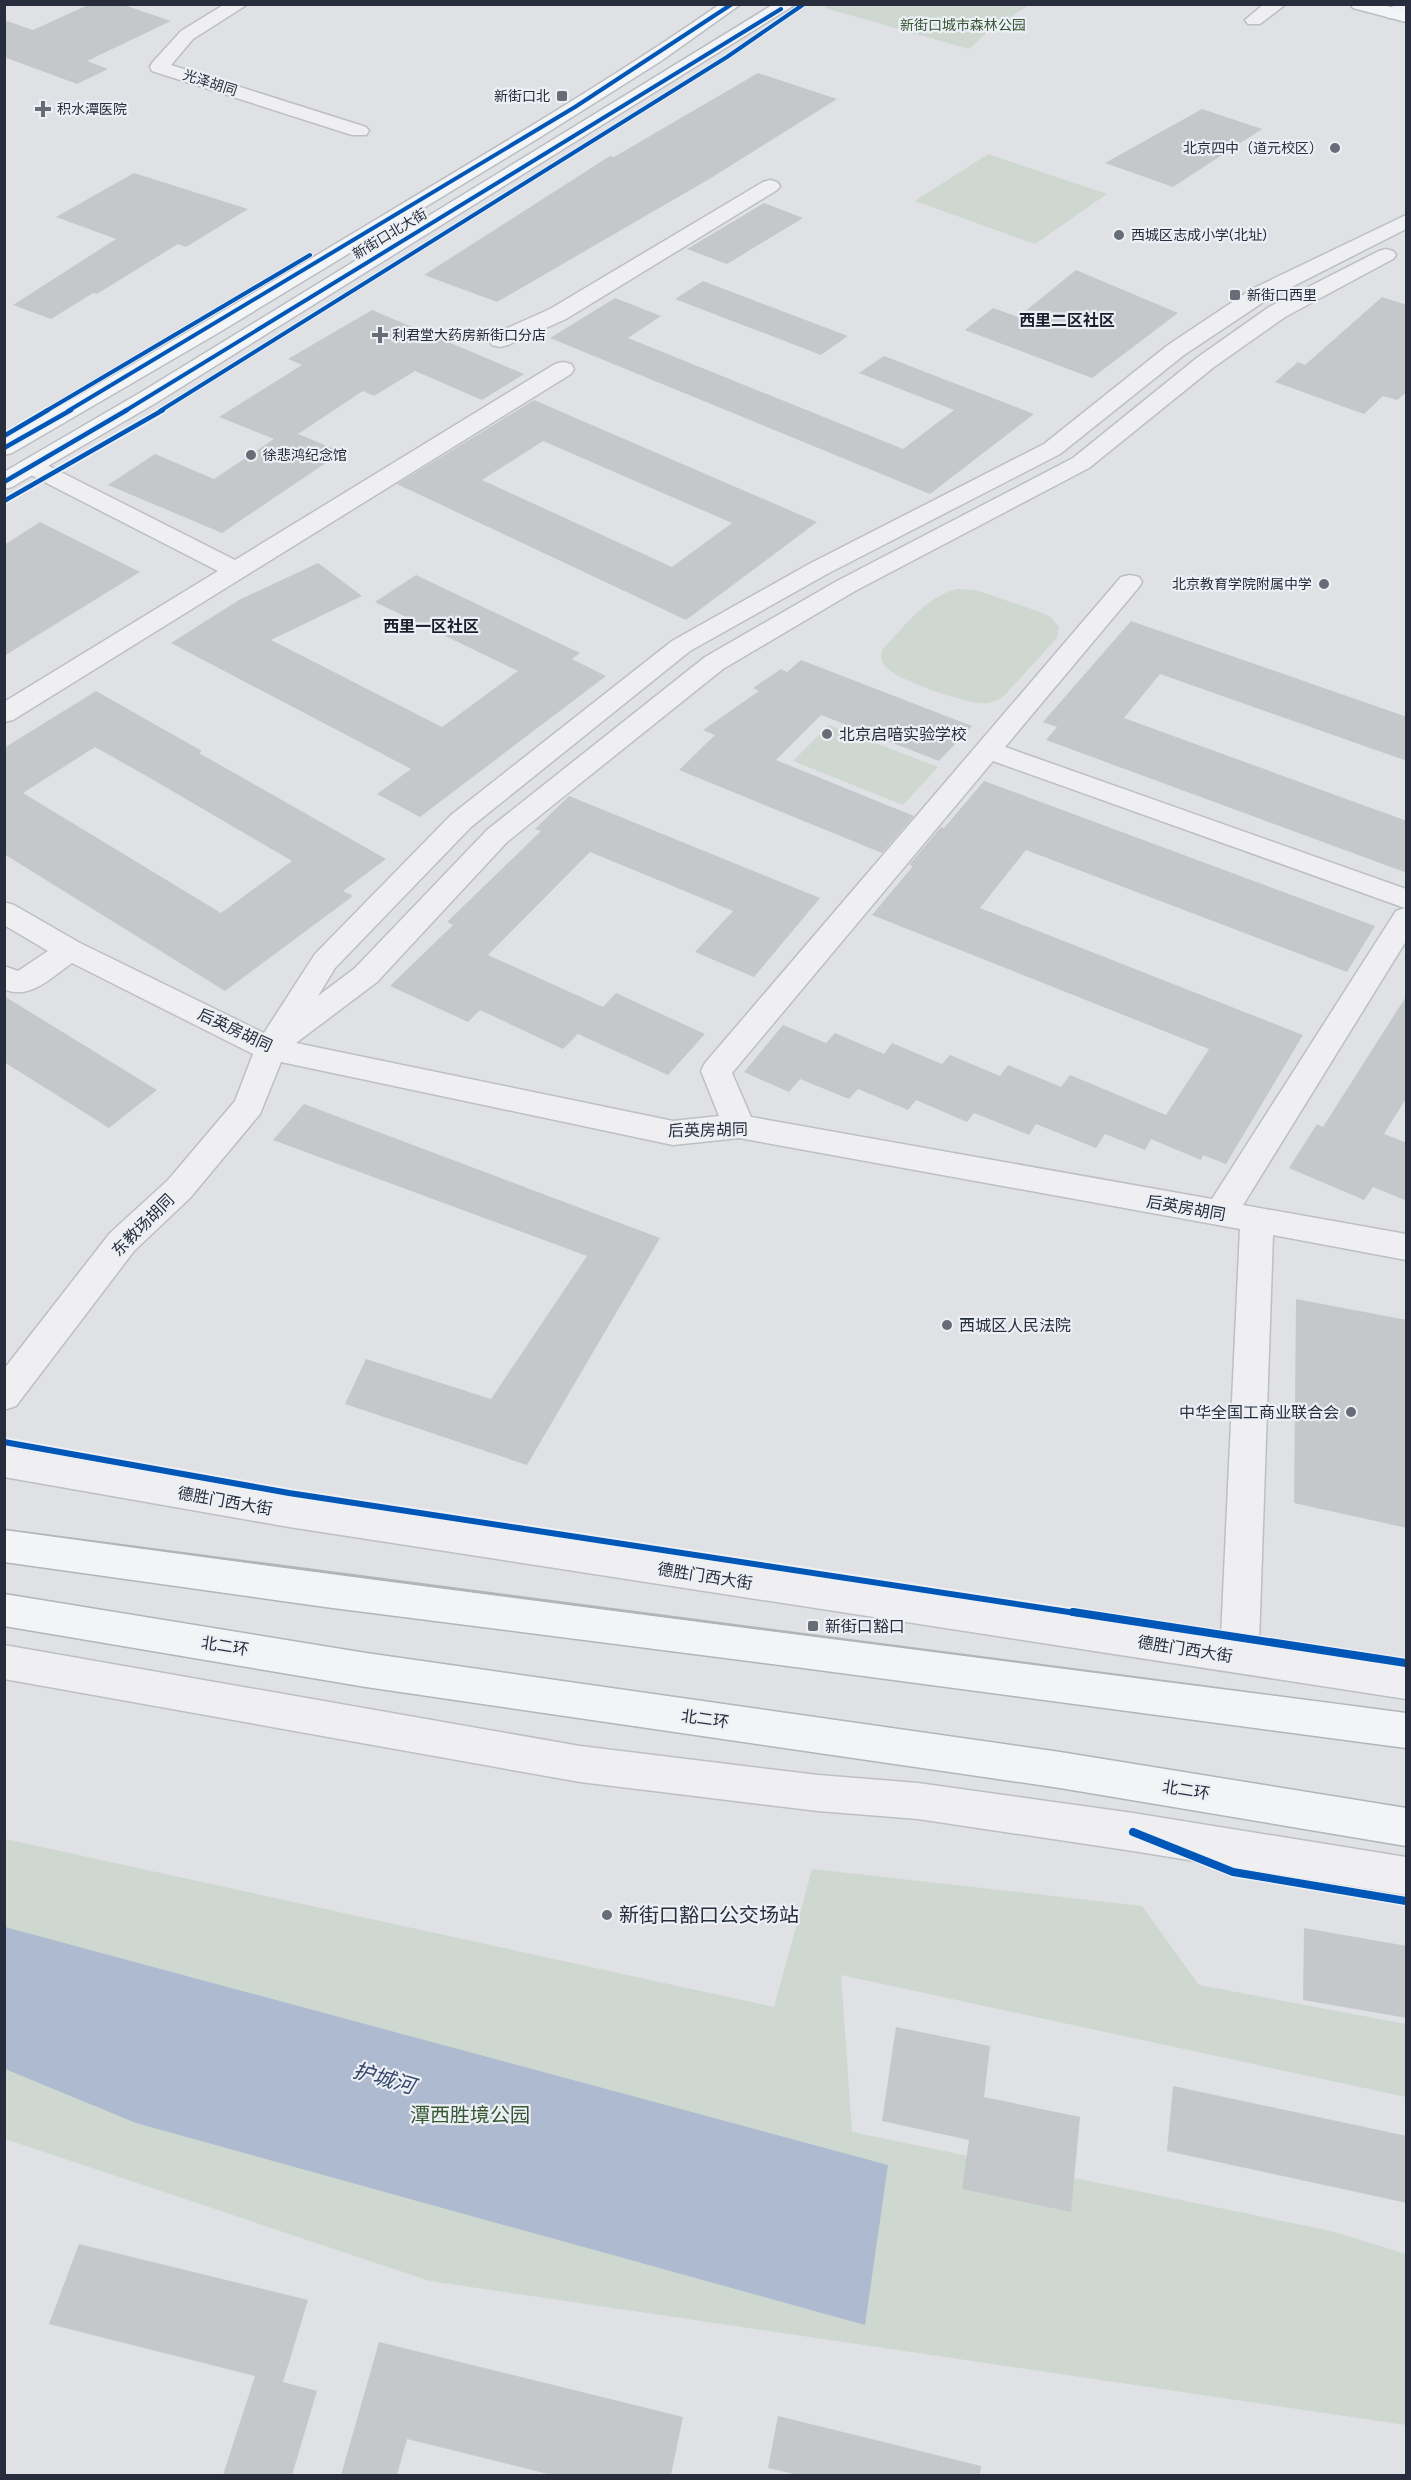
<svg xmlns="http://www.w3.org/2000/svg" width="1411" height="2480" viewBox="0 0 1411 2480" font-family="Figtree,'Noto Sans SC',sans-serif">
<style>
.green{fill:#ced8d0}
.water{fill:#aebacf}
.building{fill:#c5c8cb;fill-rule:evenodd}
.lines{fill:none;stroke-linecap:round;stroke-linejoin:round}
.minor-casing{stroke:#bdbfc3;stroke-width:3}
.major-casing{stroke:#bcbec2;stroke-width:3}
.highway-casing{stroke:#b2b4b9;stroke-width:3}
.minor{fill:#efeff1;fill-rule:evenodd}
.major{fill:#f3f4f5;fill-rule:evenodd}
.highway{fill:#f3f4f5;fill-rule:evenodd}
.cycleway-far3-casing{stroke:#eceff4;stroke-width:6}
.cycleway-far2-casing{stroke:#eceff4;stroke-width:8}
.cycleway-far1-casing{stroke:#eceff4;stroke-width:10}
.cycleway-casing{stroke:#eceff4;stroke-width:11}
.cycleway-far3{stroke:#0057b8;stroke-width:4}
.cycleway-far2{stroke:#0057b8;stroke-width:4.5}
.cycleway-far1{stroke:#0057b8;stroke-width:6}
.cycleway{stroke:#0057b8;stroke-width:8}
.poi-dot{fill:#676c77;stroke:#eceff4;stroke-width:2}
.labels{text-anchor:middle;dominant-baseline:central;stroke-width:4.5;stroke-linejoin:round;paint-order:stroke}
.far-park-label{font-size:14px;fill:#385835;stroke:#eceff4}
.far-street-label{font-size:14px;fill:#272d3c;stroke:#eceff4}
.far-poi-label{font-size:14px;fill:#272d3c;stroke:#eceff4;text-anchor:start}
.far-quarter-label{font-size:16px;font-weight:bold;fill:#1a1e2d;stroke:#eceff4}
.poi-label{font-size:16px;fill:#272d3c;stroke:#eceff4;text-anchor:start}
.street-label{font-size:16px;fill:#272d3c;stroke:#eceff4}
.near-poi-label{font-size:20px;fill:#272d3c;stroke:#eceff4;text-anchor:start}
.near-park-label{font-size:20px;fill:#385835;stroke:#eceff4}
.near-water-label{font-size:21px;font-style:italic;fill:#33476f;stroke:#eceff4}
</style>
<rect width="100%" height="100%" fill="#dfe1e5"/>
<path class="green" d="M 829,4 L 1029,4 L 1029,5 L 988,31 L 969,49 L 825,8 Z
M 988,154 L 1107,194 L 1035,244 L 915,201 Z
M 957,589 L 976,590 L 1037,611 L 1051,617 L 1059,627 L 1057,638 L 1003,697 C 996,701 989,704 981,703 C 962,702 899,681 886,667 C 881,662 881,656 882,650 C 904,627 925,597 957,589 Z
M 829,725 L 938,767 L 903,805 L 793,761 Z
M 5,1839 L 774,2007 L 812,1869 L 1142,1906 L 1199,1985 L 1406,2024 L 1406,2097 L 841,1975 L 852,2132 L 1331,2231 L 1406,2254 L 1406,2425 L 430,2281 L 5,2139 Z"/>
<path class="water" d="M 5,1927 L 888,2165 L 865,2325 L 136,2123 L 5,2069 Z"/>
<path class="building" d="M 90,4 L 121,4 L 171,21 L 87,61 L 108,69 L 77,84 L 4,57 L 4,20 L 33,30 Z
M 758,73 L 837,99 L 711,178 L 497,302 L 424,275 L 610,156 L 614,157 Z
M 1202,109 L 1262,129 L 1173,187 L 1105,163 Z
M 134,173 L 248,209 L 186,247 L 178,244 L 97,294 L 93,293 L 51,319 L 13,305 L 116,239 L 56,217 Z
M 764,203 L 803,218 L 727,264 L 687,249 Z
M 1076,270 L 1178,313 L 1092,378 L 965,330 L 993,308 L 1018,317 Z
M 703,281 L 848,336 L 821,355 L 675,299 Z
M 1382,297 L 1407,305 L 1407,392 L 1397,400 L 1383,396 L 1364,414 L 1275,382 L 1298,362 L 1305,365 Z
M 615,298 L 661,316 L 628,338 L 903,449 L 954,410 L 859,373 L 884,356 L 1034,414 L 930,494 L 550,338 Z
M 372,310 L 524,374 L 482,400 L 415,371 L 374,396 L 363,391 L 298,434 L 342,452 L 222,533 L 108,485 L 155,454 L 214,479 L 274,439 L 219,417 L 302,365 L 288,359 Z
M 534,400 L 817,522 L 686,620 L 397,484 ZM 543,441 L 732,523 L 672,567 L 482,480 Z
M 40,522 L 140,572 L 4,656 L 4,545 Z
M 318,563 L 362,596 L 271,640 L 442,727 L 518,671 L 375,602 L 416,575 L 580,653 L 572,659 L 606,676 L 420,817 L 377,794 L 411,769 L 171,643 L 239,600 Z
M 1131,621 L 1407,717 L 1407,761 L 1160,674 L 1124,718 L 1407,821 L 1407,873 L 1046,740 L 1057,727 L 1043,722 Z
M 801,660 L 972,726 L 939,761 L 821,715 L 776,760 L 914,816 L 882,853 L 679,770 L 715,735 L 703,730 L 759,691 L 753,688 L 781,669 L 787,672 Z
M 96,691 L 202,751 L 199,753 L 386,859 L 343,891 L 353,896 L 225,991 L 4,854 L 4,748 ZM 95,747 L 150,778 L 292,861 L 221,913 L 23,793 Z
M 984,781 L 1375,926 L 1347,972 L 1026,850 L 980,908 L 1303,1035 L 1226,1164 L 1203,1155 L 1201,1160 L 1151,1139 L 1145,1150 L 1105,1134 L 1096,1148 L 1036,1124 L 1029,1135 L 974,1113 L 967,1122 L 916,1100 L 908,1110 L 858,1089 L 849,1099 L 800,1079 L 789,1092 L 744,1072 L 783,1025 L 826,1043 L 835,1033 L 884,1054 L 892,1043 L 942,1064 L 950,1055 L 1000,1076 L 1008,1065 L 1061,1087 L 1070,1075 L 1166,1115 L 1209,1049 L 872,915 L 913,866 L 909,865 L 941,827 L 944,828 Z
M 569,796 L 820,898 L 754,977 L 695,952 L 733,911 L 590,852 L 488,955 L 603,1007 L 616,993 L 705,1034 L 668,1075 L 578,1034 L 563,1049 L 480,1010 L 468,1022 L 390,986 L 453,925 L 447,922 L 541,831 L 535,829 Z
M 1407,995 L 1407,1097 L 1384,1134 L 1407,1143 L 1407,1201 L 1373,1187 L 1364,1200 L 1289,1168 L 1317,1124 L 1323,1127 Z
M 4,996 L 157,1090 L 109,1128 L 4,1062 Z
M 304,1104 L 660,1238 L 527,1465 L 345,1404 L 366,1359 L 491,1399 L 587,1256 L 273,1140 Z
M 1296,1299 L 1407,1320 L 1407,1528 L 1294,1503 Z
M 1304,1928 L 1407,1946 L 1407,2018 L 1303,2000 Z
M 896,2027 L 990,2046 L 984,2097 L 1080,2117 L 1071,2212 L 962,2189 L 969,2140 L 882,2121 Z
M 1173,2086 L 1407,2136 L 1407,2203 L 1167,2151 Z
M 79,2244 L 308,2300 L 283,2382 L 317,2391 L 292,2475 L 223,2475 L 255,2376 L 49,2324 Z
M 379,2342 L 683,2417 L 671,2475 L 552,2475 L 407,2439 L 397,2475 L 341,2475 Z
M 778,2416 L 981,2466 L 980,2475 L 798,2475 L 768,2468 Z"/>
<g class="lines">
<g class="minor-casing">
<path id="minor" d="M 225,4 L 248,4 L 193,39 L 171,65 L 366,127 L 369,131 L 366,135 L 352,135 L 152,71 L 150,67 L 152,63 L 181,31 Z
M 1264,4 L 1286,4 L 1260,24 L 1248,24 L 1245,20 Z
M 1395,4 L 1406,4 L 1406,13 L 1400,18 L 1388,18 L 1385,14 Z
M 770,180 L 777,182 L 780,186 L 777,190 L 566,319 L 508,345 L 500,347 L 492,345 L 489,340 L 492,335 L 550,309 L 763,182 Z
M 1406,215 L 1406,229 L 1268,299 L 1184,355 L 1060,454 L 827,574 L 690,651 L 471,827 L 335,968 L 318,996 L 355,968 L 487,830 L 705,657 L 837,581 L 1073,458 L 1198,357 L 1269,307 L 1379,251 L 1386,249 L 1393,251 L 1396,255 L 1393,259 L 1285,317 L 1214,367 L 1089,468 L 855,591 L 723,669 L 507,842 L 377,982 L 296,1043 L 673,1121 L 719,1116 L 701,1071 L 705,1063 L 1121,577 L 1130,575 L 1139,577 L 1142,582 L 1139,587 L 1005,747 L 1406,889 L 1406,941 L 1243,1205 L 1406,1234 L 1406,1260 L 1273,1235 L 1259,1643 L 1406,1665 L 1406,1699 L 289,1527 L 4,1477 L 4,1447 L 289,1497 L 1221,1637 L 1240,1229 L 739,1138 L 673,1145 L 281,1062 L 260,1114 L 190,1198 L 134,1251 L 16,1406 L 4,1410 L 4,1369 L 110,1233 L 168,1180 L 235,1101 L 253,1054 L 72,963 C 52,977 29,1001 4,989 L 4,966 L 18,971 L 48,951 L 4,925 L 4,902 L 14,905 L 80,943 L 264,1033 L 315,954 L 451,815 L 672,641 L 809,564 L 1044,444 L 1168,345 L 1252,289 ZM 993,761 L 1405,908 L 1396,911 L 1212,1199 L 751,1117 L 732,1073 Z
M 563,362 L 571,364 L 574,369 L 571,374 L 13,720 L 4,722 L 4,702 L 218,571 L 23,471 L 19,466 L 23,461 L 31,459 L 39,461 L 235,560 L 555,364 Z
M 4,1645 L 580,1746 L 818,1775 L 918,1783 L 1133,1813 L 1406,1857 L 1406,1895 L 1133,1851 L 918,1819 L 818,1811 L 580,1782 L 4,1679 Z"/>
</g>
<g class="major-casing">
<path id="major" d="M 720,4 L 741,4 L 661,61 L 542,136 L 218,333 L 12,453 L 4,455 L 4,438 C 135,364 264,287 392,210 C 503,143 614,78 720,4 Z
M 774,4 L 796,4 L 159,401 L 12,487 L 4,489 L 4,472 L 143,391 Z
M 1350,4 L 1381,4 L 1406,12 L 1406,22 L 1353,8 Z"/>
</g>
<g class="highway-casing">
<path id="highway" d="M 4,1530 C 471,1595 939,1652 1406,1713 L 1406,1748 L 803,1668 L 325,1607 L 4,1562 Z
M 4,1594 L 366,1653 L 1060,1752 L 1406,1808 L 1406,1846 L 1060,1788 L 366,1687 L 4,1626 Z"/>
</g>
<use href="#minor" class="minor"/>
<use href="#major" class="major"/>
<use href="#highway" class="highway"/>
<g class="cycleway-far3-casing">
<path id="cycleway-far3" d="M 46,411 L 310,255
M 68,411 L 575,107 L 732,4
M 125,411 L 781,9
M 160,411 L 727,57 L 804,4"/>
</g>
<g class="cycleway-far2-casing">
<path id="cycleway-far2" d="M 4,436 L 48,410
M 4,448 L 71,410
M 4,482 L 127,410
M 4,501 L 163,410"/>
</g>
<g class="cycleway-far1-casing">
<path id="cycleway-far1" d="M 4,1442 L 289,1493 L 1082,1614"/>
</g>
<g class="cycleway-casing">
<path id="cycleway" d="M 1073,1612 L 1406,1663
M 1133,1832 L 1233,1872 L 1406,1901"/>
</g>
<use href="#cycleway-far3" class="cycleway-far3"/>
<use href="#cycleway-far2" class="cycleway-far2"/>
<use href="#cycleway-far1" class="cycleway-far1"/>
<use href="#cycleway" class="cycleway"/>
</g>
<g class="poi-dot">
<rect x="556" y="90" width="12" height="12" rx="3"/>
<path d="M40 100h6v6h6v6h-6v6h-6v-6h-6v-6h6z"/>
<circle cx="1335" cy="148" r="6"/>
<circle cx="1119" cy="235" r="6"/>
<rect x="1229" y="289" width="12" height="12" rx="3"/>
<path d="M377 326h6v6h6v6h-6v6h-6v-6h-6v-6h6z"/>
<circle cx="251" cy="455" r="6"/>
<circle cx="1324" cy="584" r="6"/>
<circle cx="827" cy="734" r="6"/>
<circle cx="947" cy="1325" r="6"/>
<circle cx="1351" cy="1412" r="6"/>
<rect x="807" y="1620" width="12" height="12" rx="3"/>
<circle cx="607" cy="1915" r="6"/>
</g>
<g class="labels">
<g class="far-park-label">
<text x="963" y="25">新街口城市森林公园</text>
</g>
<g class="far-street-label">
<text transform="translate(210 83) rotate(18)">光泽胡同</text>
<text transform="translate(390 234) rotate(-31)">新街口北大街</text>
</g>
<g class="far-poi-label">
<text x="550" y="96" text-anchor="end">新街口北</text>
<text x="57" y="109">积水潭医院</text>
<text x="1323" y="148" text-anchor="end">北京四中（道元校区）</text>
<text x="1131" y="235">西城区志成小学(北址)</text>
<text x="1247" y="295">新街口西里</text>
<text x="392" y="335">利君堂大药房新街口分店</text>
<text x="263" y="455">徐悲鸿纪念馆</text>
<text x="1312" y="584" text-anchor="end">北京教育学院附属中学</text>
</g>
<g class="far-quarter-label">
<text x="1067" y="320">西里二区社区</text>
<text x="431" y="626">西里一区社区</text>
</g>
<g class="poi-label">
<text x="839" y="734">北京启喑实验学校</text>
<text x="959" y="1325">西城区人民法院</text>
<text x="1339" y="1412" text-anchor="end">中华全国工商业联合会</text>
<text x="825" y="1626">新街口豁口</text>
</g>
<g class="street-label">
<text transform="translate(235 1030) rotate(25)">后英房胡同</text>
<text transform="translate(708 1130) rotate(-1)">后英房胡同</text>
<text transform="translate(1186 1208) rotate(10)">后英房胡同</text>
<text transform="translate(143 1225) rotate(-45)">东教场胡同</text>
<text transform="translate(225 1501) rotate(10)">德胜门西大街</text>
<text transform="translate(705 1576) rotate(9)">德胜门西大街</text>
<text transform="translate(225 1646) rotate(9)">北二环</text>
<text transform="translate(1185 1649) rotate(9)">德胜门西大街</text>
<text transform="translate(705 1719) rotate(8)">北二环</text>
<text transform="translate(1186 1790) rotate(9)">北二环</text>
</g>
<g class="near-poi-label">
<text x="619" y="1915">新街口豁口公交场站</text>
</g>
<g class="near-park-label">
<text x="470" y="2115">潭西胜境公园</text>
</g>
<g class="near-water-label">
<text transform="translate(384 2078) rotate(16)">护城河</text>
</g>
</g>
<rect width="1411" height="2480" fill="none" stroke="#272d3c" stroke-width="12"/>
</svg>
